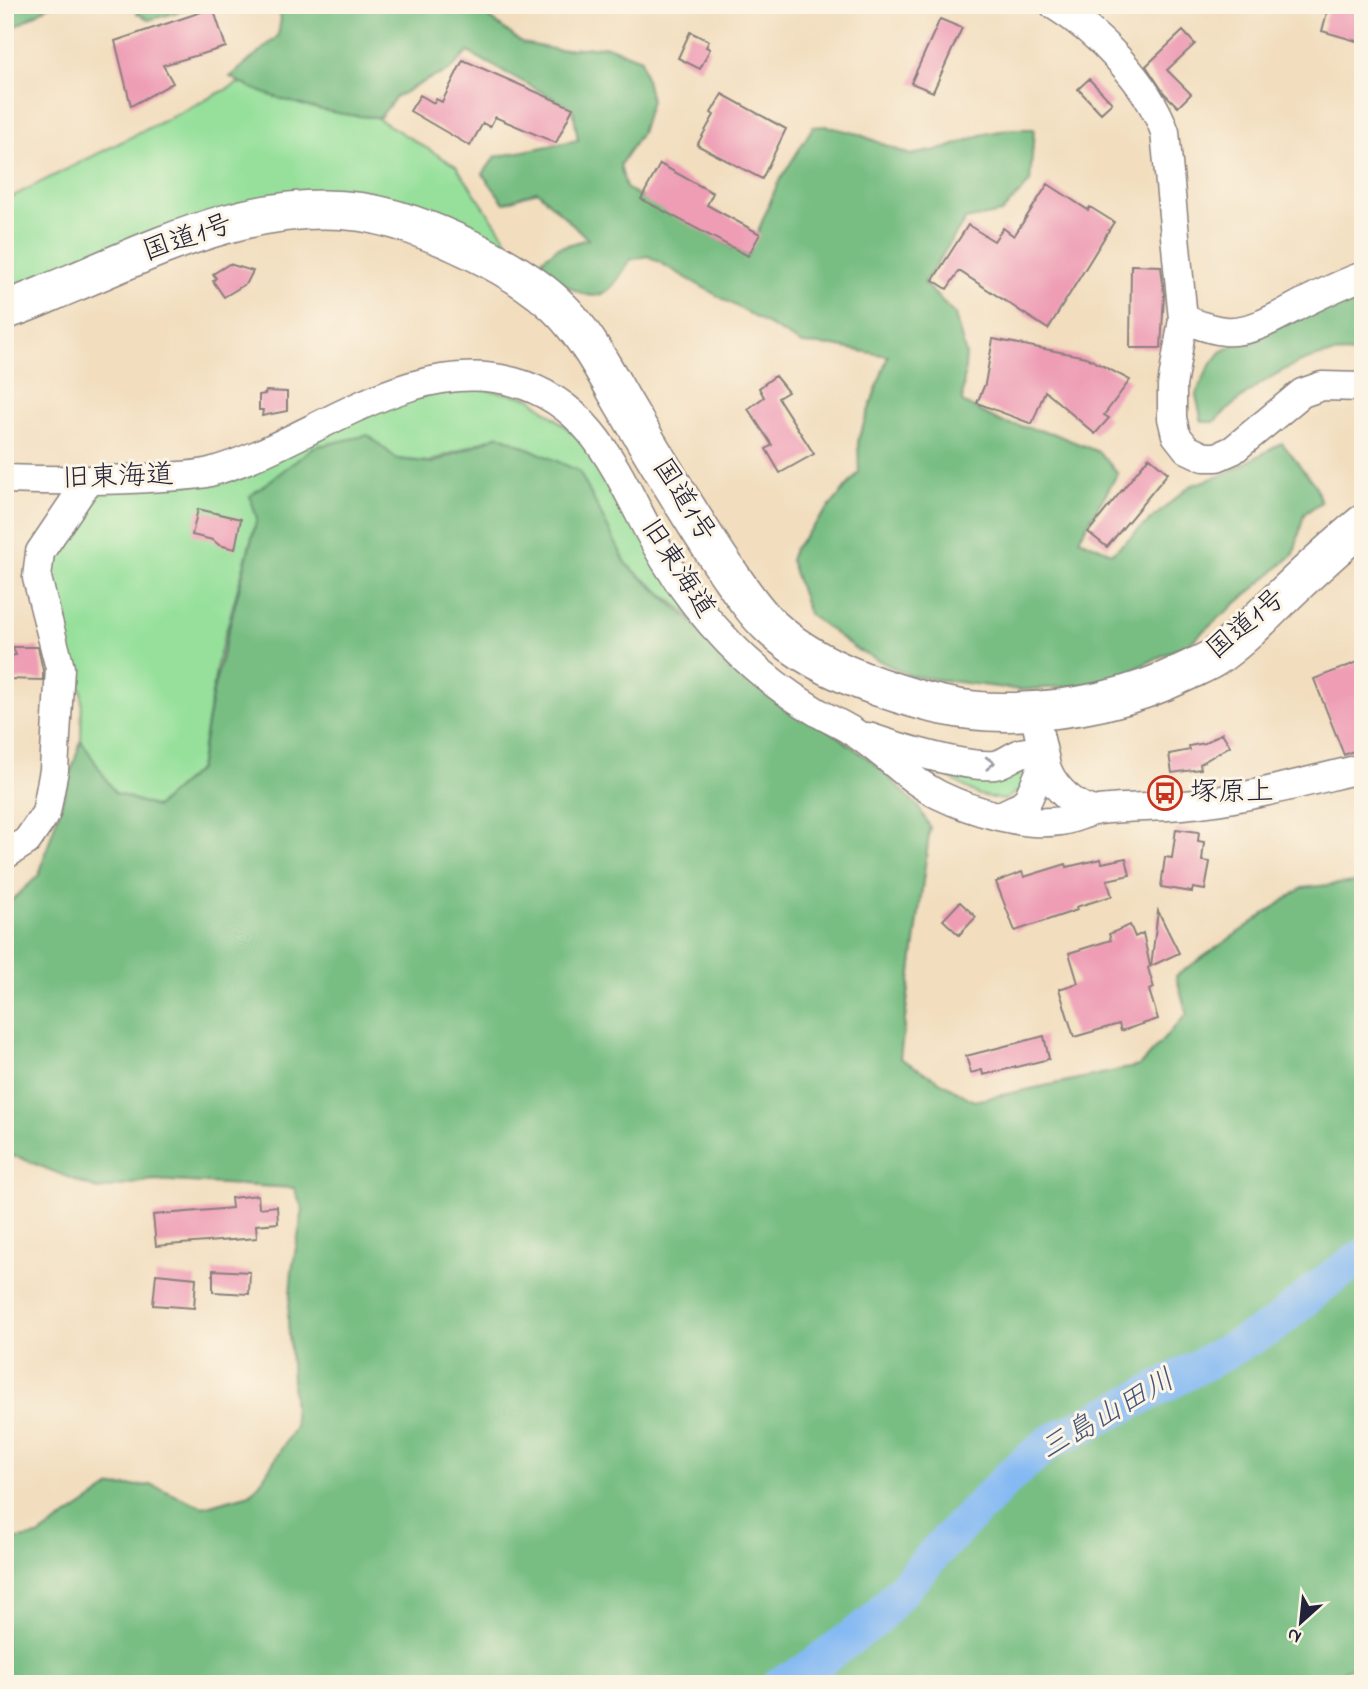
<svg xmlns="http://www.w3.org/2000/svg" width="1368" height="1689" viewBox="0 0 1368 1689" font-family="'Indie Flower','Klee One',sans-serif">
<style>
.green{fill:#96e09b;stroke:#5c816b;stroke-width:2}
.forest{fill:#78be83;stroke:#4d705f;stroke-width:2}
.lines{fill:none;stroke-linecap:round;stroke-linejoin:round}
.river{stroke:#84b9f3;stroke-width:35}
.building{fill:#ee9db5}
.minor-casing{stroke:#8a807d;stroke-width:31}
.highway-casing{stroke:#8a807d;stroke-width:41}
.minor{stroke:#fff;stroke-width:28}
.highway{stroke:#fff;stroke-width:38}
.oneway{stroke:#9c9ca7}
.labels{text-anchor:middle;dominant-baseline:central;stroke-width:6;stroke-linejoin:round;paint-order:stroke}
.street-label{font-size:28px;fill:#22223b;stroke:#fcf5e5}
.poi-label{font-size:28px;fill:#22223b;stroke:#fcf5e5;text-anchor:start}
.water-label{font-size:30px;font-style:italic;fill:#44577b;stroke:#fcf5e5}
</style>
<rect width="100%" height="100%" fill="#fcf5e5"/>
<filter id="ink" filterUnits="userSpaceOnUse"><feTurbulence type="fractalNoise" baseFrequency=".0143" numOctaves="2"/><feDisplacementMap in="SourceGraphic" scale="14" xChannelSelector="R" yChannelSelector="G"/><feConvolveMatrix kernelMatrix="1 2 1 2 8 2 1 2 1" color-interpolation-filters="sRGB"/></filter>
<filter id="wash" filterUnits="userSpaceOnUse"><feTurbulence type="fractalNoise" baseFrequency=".00686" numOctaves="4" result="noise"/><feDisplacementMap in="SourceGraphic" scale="28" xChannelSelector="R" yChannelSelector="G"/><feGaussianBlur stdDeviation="1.57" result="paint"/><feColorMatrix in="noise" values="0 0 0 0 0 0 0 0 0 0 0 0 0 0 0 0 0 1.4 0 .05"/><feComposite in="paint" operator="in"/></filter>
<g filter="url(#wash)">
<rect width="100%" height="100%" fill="#f2debf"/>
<path class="green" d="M 239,83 L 375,117 L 456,166 L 520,259 L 354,204 L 5,303 L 5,200 Z
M 463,385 L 530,398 L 605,459 L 715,636 L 627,565 L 578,471 L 499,435 L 429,462 L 397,459 L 257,518 L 217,664 L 199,769 L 156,807 L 115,793 L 81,747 L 82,692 L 37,578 L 68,526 L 105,482 L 232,465 L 327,423 Z
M 1019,765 L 1027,770 L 1023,788 L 1004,800 L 979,795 L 950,778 L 953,775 L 979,779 Z"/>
<path class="forest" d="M 5,5 L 51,5 L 5,33 Z
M 142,5 L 204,5 L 149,20 L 137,13 Z
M 274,5 L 472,5 L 523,43 L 558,50 L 607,46 L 641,59 L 651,100 L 641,133 L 620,165 L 626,188 L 748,256 L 777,185 L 813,127 L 826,126 L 858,134 L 910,155 L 947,148 L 984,134 L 1011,129 L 1034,129 L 1030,182 L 1001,213 L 965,220 L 924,283 L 955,315 L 966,355 L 962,402 L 1001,422 L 1052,433 L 1099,452 L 1118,473 L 1079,539 L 1112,553 L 1190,486 L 1225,474 L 1282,443 L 1315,485 L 1321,502 L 1304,514 L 1294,554 L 1191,642 L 1103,684 L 1020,690 L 911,676 L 857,650 L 809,614 L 790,560 L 794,549 L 859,472 L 858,440 L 888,356 L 834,346 L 802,344 L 648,256 L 630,260 C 616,283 604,307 575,290 C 560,282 551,275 540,261 L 557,248 L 588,239 L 537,191 L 504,203 L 483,174 L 495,157 L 578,140 L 573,109 L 468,52 L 449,71 L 427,80 L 396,97 L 380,117 C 339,118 265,98 230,77 L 278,36 L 281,18 Z
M 1363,285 L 1363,355 C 1307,344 1252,386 1214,422 L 1202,422 L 1196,395 L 1208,369 L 1221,352 L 1247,338 Z
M 368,435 L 397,459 L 433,463 L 499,435 L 579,471 L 627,565 L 758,679 L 873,762 L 917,805 L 930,827 L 900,1058 L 974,1101 L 1139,1066 L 1187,1014 L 1176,976 L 1302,888 L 1363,881 L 1363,1663 L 1343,1671 L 1329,1684 L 5,1684 L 5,1541 L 38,1536 L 111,1487 L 152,1485 L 203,1507 L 250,1494 L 260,1483 L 295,1427 L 288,1320 L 292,1270 L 303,1210 L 294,1188 L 153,1180 L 99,1190 L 18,1157 L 5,1156 L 5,907 L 39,875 L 81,740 L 115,793 L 156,807 L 199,769 L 213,691 L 257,518 L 250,496 L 314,447 Z"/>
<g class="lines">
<path class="river" d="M 780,1684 L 807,1670 L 874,1621 L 941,1546 L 1013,1473 L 1050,1442 L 1146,1395 L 1273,1326 L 1324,1283 L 1363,1256"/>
</g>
<g id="blocks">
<path class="building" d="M 1329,5 L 1363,5 L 1363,43 L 1322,31 Z
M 213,8 L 226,47 L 163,65 L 173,83 L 131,106 L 115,41 Z
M 940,19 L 962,28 L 933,92 L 911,83 Z
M 1183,31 L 1195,44 L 1167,70 L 1191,94 L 1178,107 L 1164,93 L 1146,66 Z
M 690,32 L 709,41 L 706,47 L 710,49 L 700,69 L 678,58 Z
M 463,60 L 573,108 L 556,143 L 495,117 L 490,127 L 483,123 L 470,146 L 410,111 L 420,95 L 434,103 L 436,99 L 442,102 Z
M 1089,79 L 1112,103 L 1101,113 L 1078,89 Z
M 722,94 L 786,129 L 762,179 L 697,145 L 714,115 L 711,113 Z
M 660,164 L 713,193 L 707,205 L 760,234 L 748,256 L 641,199 Z
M 1048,184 L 1088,210 L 1090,207 L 1114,222 L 1048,329 L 959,271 L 947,289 L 933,280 L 968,225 L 994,241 L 1003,228 L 1014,236 Z
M 229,264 L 253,271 L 247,283 L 224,297 L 213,281 L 216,278 L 213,274 Z
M 1131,265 L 1161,266 L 1164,295 L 1161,348 L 1130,348 Z
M 993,339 L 1086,357 L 1130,380 L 1104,415 L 1109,418 L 1095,434 L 1045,391 L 1032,424 L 977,403 L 985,384 Z
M 775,376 L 788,392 L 778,398 L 814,454 L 780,473 L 766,449 L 772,445 L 748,409 L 764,397 L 759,388 Z
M 266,391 L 287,392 L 287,411 L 262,416 L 263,410 L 259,410 L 259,395 L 265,394 Z
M 1149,457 L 1168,473 L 1107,547 L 1088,532 Z
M 198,509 L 241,519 L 235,549 L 219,545 L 213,540 L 192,535 Z
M 13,647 L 38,647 L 43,670 L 43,680 L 5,679 L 5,657 L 16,655 Z
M 1363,660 L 1363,747 L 1344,755 L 1314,679 Z
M 1222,733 L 1230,746 L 1200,764 L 1201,769 L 1172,773 L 1169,754 L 1190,750 L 1189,746 L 1205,743 Z
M 1176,829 L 1199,832 L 1198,841 L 1204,842 L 1202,861 L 1210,862 L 1205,890 L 1193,888 L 1192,892 L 1161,887 L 1165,857 L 1172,858 Z
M 1126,858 L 1130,875 L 1107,880 L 1112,896 L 1076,907 L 1077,910 L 1015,931 L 996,882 L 1022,872 L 1024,877 L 1066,864 L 1067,867 L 1101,859 L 1102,863 Z
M 960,902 L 976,917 L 959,935 L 943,920 Z
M 1158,911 L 1179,953 L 1151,966 Z
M 1130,925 L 1135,937 L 1143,933 L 1150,966 L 1148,968 L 1154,988 L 1149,990 L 1158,1019 L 1121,1031 L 1119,1024 L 1074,1037 L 1059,989 L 1078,983 L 1069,953 L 1111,940 L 1109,934 Z
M 1044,1036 L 1049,1059 L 983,1075 L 982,1070 L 971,1073 L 966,1056 Z
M 258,1195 L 259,1208 L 277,1206 L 278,1223 L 256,1225 L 257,1238 L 156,1246 L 153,1215 L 232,1208 L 231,1198 Z
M 213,1270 L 250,1272 L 249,1294 L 213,1292 Z
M 156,1274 L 196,1278 L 194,1308 L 153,1305 Z"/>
</g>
</g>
<g filter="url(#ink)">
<use href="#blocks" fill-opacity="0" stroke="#8a807d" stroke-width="2"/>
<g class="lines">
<g class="minor-casing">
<path id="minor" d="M 1054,5 C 1098,32 1148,83 1165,132 L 1183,319 L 1172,386 L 1172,418 L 1176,435 L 1187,449 L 1204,457 L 1217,457 L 1233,450 L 1302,393 L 1322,386 L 1363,387
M 1183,319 C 1197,324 1210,330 1225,331 C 1255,333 1281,314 1307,301 C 1325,292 1344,283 1363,276
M 5,479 C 58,481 110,481 163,477 C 178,476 195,476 210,472 C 307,446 408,353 514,382 C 603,406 623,493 666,562 C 701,619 751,672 809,707 C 822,716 837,722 850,730 C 882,749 905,778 939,795 C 972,811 1024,827 1061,821 C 1074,819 1086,812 1099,810 C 1133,806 1167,808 1201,803 C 1256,796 1309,781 1363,768
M 868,737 C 897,747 965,768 995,765 C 1008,763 1021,747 1035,753 C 1046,759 1046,770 1052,779 C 1063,796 1076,806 1094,811
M 1000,816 L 1019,807 L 1028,799 L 1045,761 L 1034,712
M 5,855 L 27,841 L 46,813 L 54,770 L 60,668 L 37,578 L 40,552 L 88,481"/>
</g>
<g class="highway-casing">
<path id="highway" d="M 5,310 C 29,303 52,291 75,282 C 165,244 260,198 361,212 C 422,221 525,269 566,315 C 590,342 607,375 625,406 C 657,460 689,515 725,568 C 739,588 753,610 771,627 C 801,655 841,674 879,687 C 922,702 962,713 1009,712 C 1070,711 1130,699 1185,672 C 1195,667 1206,663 1215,657 C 1237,642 1258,621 1277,602 C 1305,575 1333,549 1363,524"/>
</g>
<use href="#minor" class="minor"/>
<use href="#highway" class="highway"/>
</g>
<defs><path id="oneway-chevron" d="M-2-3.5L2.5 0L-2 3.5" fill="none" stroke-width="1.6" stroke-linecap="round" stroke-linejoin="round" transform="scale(1.75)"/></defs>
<use class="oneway" href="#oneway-chevron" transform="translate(990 763) rotate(-3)"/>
</g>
<defs>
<g id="bus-ring" transform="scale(1.75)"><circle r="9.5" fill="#fcf5e5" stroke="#c8321e" stroke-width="1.5"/><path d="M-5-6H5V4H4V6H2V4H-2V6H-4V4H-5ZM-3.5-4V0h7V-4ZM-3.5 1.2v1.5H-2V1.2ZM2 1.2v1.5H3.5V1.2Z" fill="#c8321e"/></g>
</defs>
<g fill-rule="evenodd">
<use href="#bus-ring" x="1165" y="793"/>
</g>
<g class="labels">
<g class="street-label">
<text transform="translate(188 239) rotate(-19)">国道1号</text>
<text transform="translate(118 478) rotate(-2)">旧東海道</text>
<text transform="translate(683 501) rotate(58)">国道1号</text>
<text transform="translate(677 569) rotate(57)">旧東海道</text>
<text transform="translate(1247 625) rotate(-40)">国道1号</text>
</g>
<g class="poi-label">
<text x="1190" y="793">塚原上</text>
</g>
<g class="water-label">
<text transform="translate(1108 1416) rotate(-30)">三島山田川</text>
</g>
</g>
<rect width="1368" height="1689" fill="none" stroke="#fcf5e5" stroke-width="28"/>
<g transform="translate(1301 1622) rotate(207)" stroke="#fcf5e5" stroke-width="5" paint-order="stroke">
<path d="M0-5L12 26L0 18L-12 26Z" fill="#22223b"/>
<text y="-10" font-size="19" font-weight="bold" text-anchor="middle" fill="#22223b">N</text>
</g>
</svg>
